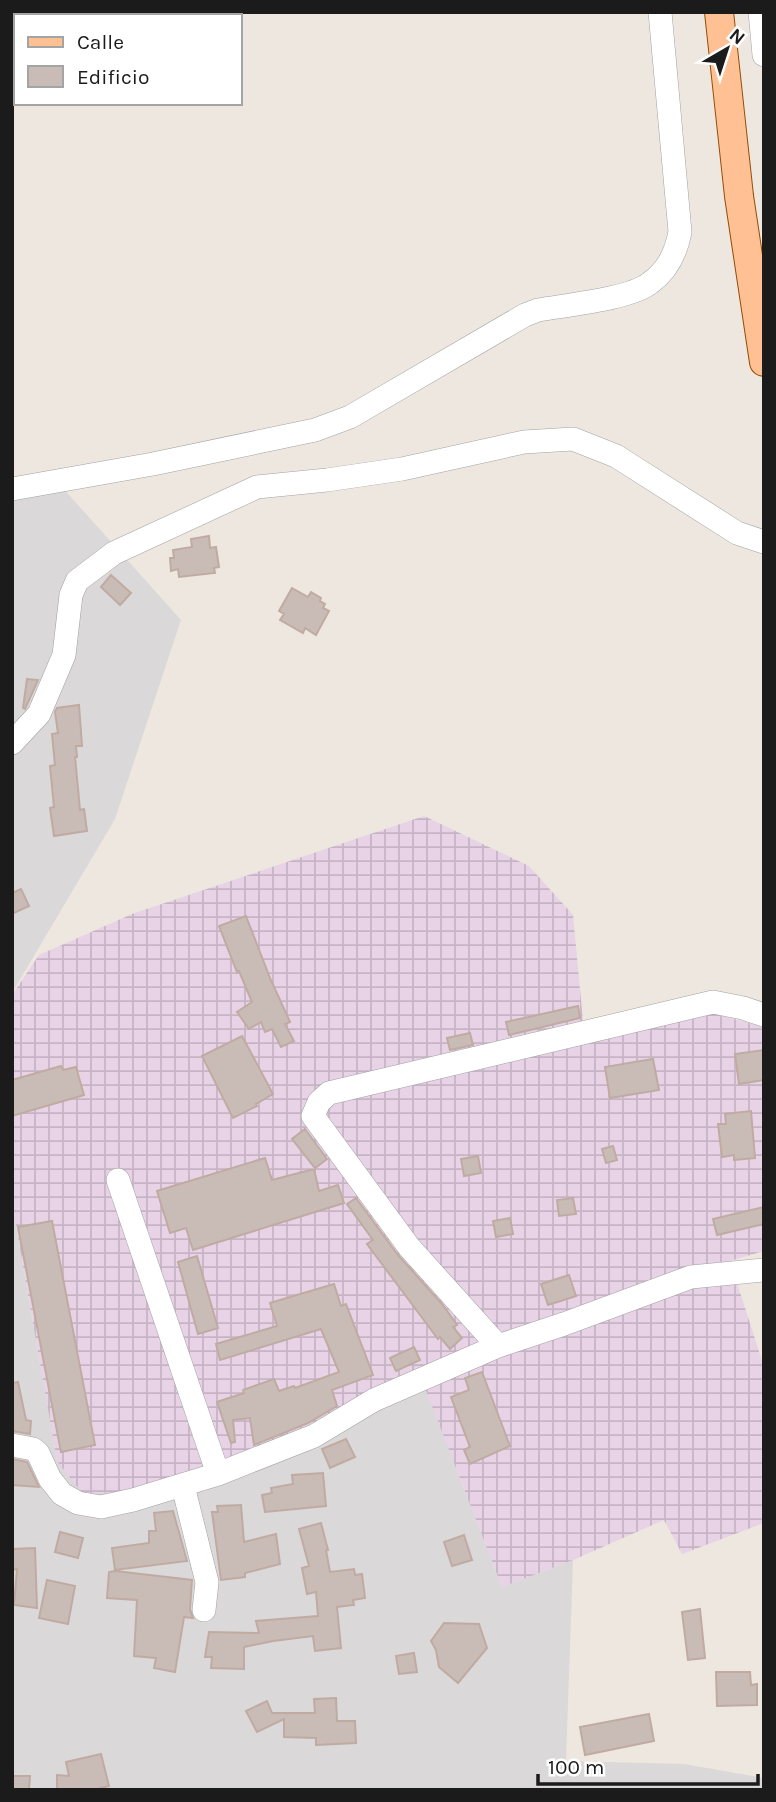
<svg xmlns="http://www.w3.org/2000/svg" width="776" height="1802" viewBox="0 0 776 1802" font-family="Karla,sans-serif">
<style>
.residential{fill:#dad8d8}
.industrial{fill:url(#industrial-grid)}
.building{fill:#c9bcb6;stroke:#c0aba2;stroke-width:2}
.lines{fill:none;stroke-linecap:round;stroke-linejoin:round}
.minor-casing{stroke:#a2a2a2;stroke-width:24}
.major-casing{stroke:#934c00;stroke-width:30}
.minor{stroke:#fff;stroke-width:23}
.major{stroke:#ffc194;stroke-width:28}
</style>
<defs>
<pattern id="industrial-grid" width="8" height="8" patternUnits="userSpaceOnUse" patternTransform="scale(1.75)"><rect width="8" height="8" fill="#e7d2e6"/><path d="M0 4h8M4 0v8" fill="none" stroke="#c6b4c5"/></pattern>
</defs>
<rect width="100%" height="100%" fill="#eee7e0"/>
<path class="residential" d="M 53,477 L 181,620 L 115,819 L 12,993 L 12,484 Z
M 12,1203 L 57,1461 L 425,1388 L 502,1587 L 573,1560 L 566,1761 L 684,1764 L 764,1778 L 764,1790 L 12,1790 Z"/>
<path class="industrial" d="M 424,816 L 529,866 L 573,915 L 585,1042 L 712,1013 L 764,1027 L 764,1251 L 730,1261 L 764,1367 L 764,1523 L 682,1554 L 664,1520 L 573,1560 L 502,1587 L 425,1388 L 237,1460 L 133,1491 L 83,1494 L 57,1461 L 12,1203 L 12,995 L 39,955 L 132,914 Z"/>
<path class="building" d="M 209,536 L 210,548 L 216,547 L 219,567 L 214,568 L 215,573 L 179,577 L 178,569 L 171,571 L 170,558 L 174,558 L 173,550 L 192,547 L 191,539 Z
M 111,575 L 131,593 L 120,605 L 101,587 Z
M 292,588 L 308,597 L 311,592 L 321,598 L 320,601 L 325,604 L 323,608 L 329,611 L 316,635 L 305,628 L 303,633 L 280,620 L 284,614 L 279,611 Z
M 27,679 L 38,680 L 25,709 L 23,708 Z
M 79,705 L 82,746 L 76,746 L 77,757 L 75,757 L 80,810 L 84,809 L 87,831 L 54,836 L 50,808 L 54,807 L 50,766 L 55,765 L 52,734 L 58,733 L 55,712 L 57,708 Z
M 21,889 L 29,906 L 12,914 L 12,893 Z
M 246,916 L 270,978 L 290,1022 L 285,1024 L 294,1041 L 281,1047 L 272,1029 L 265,1032 L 261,1022 L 249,1029 L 237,1012 L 252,1002 L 239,971 L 237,972 L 219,926 Z
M 578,1006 L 580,1018 L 509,1035 L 506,1022 Z
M 470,1033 L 473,1045 L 450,1050 L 447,1038 Z
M 242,1036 L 273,1094 L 256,1104 L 257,1106 L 233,1118 L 202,1056 Z
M 764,1050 L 764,1080 L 739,1084 L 735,1054 Z
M 653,1059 L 659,1090 L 610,1098 L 605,1067 Z
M 61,1066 L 63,1070 L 76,1067 L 84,1095 L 12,1116 L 12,1080 Z
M 751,1111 L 755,1158 L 734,1160 L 734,1155 L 722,1157 L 718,1124 L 726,1124 L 725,1114 Z
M 305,1129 L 327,1159 L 315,1168 L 292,1139 Z
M 613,1146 L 617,1160 L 606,1163 L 602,1149 Z
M 478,1156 L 481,1173 L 464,1176 L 461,1159 Z
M 265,1158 L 272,1180 L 314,1169 L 319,1191 L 338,1185 L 344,1203 L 193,1250 L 186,1228 L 170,1233 L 157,1191 Z
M 356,1198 L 398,1255 L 442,1304 L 457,1325 L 453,1327 L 462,1338 L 450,1349 L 440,1337 L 438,1339 L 367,1244 L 373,1240 L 347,1204 Z
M 573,1198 L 576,1214 L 559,1216 L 557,1200 Z
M 764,1207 L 764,1224 L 717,1235 L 713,1219 Z
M 510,1218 L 513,1234 L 496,1237 L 493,1221 Z
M 52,1221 L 95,1445 L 61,1452 L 18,1227 Z
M 197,1256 L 218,1328 L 198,1334 L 178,1262 Z
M 569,1275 L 576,1296 L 548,1305 L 541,1284 Z
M 334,1284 L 341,1306 L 346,1304 L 373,1375 L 332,1390 L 337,1406 L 308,1423 L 254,1445 L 250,1418 L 233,1420 L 235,1442 L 231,1443 L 217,1402 L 244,1393 L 243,1390 L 274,1379 L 279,1391 L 294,1386 L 295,1388 L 339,1372 L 321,1329 L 220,1360 L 216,1344 L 277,1326 L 270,1303 Z
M 414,1347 L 420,1360 L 396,1371 L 390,1358 Z
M 482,1372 L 510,1446 L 470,1464 L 464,1450 L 470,1447 L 451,1397 L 469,1390 L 465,1378 Z
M 18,1382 L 26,1420 L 31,1421 L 30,1434 L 12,1431 L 12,1383 Z
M 346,1439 L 355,1457 L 330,1468 L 322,1449 Z
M 12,1459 L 27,1462 L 39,1487 L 12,1485 Z
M 323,1473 L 326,1506 L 265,1512 L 262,1495 L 272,1493 L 271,1488 L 293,1484 L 292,1475 Z
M 241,1505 L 244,1542 L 276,1534 L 280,1564 L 245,1573 L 245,1577 L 221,1580 L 212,1512 L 218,1512 L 217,1506 Z
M 173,1511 L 187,1561 L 115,1570 L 112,1548 L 149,1543 L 149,1531 L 156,1531 L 154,1513 Z
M 321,1523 L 328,1550 L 326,1550 L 330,1572 L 354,1569 L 355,1575 L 362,1574 L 365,1598 L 353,1600 L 354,1605 L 337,1607 L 341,1648 L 315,1651 L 313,1636 L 273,1641 L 244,1647 L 244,1669 L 211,1668 L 212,1657 L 205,1657 L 209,1632 L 259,1633 L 256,1621 L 318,1616 L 316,1592 L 307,1594 L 302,1568 L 309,1566 L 299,1529 Z
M 60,1532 L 83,1538 L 78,1558 L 55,1552 Z
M 464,1535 L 472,1560 L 452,1566 L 444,1542 Z
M 35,1548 L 37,1608 L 14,1605 L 17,1569 L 12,1570 L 12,1549 Z
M 115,1571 L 192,1580 L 190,1609 L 193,1618 L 184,1617 L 175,1672 L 154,1668 L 156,1658 L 134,1656 L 137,1600 L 107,1598 L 109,1572 Z
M 47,1580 L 75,1586 L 68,1624 L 39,1618 Z
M 700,1609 L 705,1658 L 688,1660 L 682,1612 Z
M 444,1623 L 479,1624 L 487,1648 L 458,1683 L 439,1667 L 436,1650 L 431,1641 Z
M 414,1653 L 417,1672 L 399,1674 L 396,1656 Z
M 716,1672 L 750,1672 L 751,1685 L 757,1684 L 757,1705 L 717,1706 Z
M 336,1698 L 337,1721 L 355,1721 L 356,1743 L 316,1745 L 316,1738 L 284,1737 L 284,1719 L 257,1732 L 246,1711 L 267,1701 L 272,1713 L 315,1713 L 314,1699 Z
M 649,1714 L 654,1741 L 585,1755 L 580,1727 Z
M 101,1754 L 109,1786 L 93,1790 L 57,1790 L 57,1775 L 69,1776 L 66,1762 Z
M 12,1776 L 30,1776 L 29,1790 L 12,1790 Z"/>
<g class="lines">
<g class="minor-casing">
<path id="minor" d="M 760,12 L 764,55
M 12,489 L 153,464 L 315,430 L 350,417 L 525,315 L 538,310 C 565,305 630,299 650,283 C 668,270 676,253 680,232 L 660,12
M 12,743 L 39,714 L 64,655 L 71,595 L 77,581 L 114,553 L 257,487 L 327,480 L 402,469 L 524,442 L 573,439 L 616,456 L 737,533 L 764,542
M 118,1180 L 218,1474
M 498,1346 L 409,1247 L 313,1116 L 319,1102 L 329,1093 L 713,1002 L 743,1008 L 764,1015
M 12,1445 L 33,1449 L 38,1453 L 50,1479 L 62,1494 L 78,1503 L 101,1507 L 133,1500 L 218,1474 L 314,1436 L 374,1400 L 498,1346 L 564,1324 L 691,1277 L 764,1270
M 183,1486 L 207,1582 L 204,1610"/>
</g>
<g class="major-casing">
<path id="major" d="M 719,12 L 739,196 L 764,362"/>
</g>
<use href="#minor" class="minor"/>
<use href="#major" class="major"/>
</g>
<rect width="776" height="1802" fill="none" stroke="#1b1b1b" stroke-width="28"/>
<rect x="14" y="14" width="228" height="91" fill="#ffffff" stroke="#a4a4a4" stroke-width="2"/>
<rect x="28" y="37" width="35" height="10" fill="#ffc194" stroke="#a4a4a4" stroke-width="2"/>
<text x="77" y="49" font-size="21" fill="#1b1b1b">Calle</text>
<rect x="28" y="66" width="35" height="21" fill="#c9bcb6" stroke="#a4a4a4" stroke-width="2"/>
<text x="77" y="84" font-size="21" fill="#1b1b1b">Edificio</text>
<g transform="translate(727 49) rotate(39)" stroke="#ffffff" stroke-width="5" paint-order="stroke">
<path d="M0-5L12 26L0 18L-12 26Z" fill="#1b1b1b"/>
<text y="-10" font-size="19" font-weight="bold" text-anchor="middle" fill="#1b1b1b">N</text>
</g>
<path d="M538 1774v10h220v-10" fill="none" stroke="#1b1b1b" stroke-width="3.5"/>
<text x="548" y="1774" font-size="21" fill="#1b1b1b" stroke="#ffffff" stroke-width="5" paint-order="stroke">100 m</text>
</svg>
